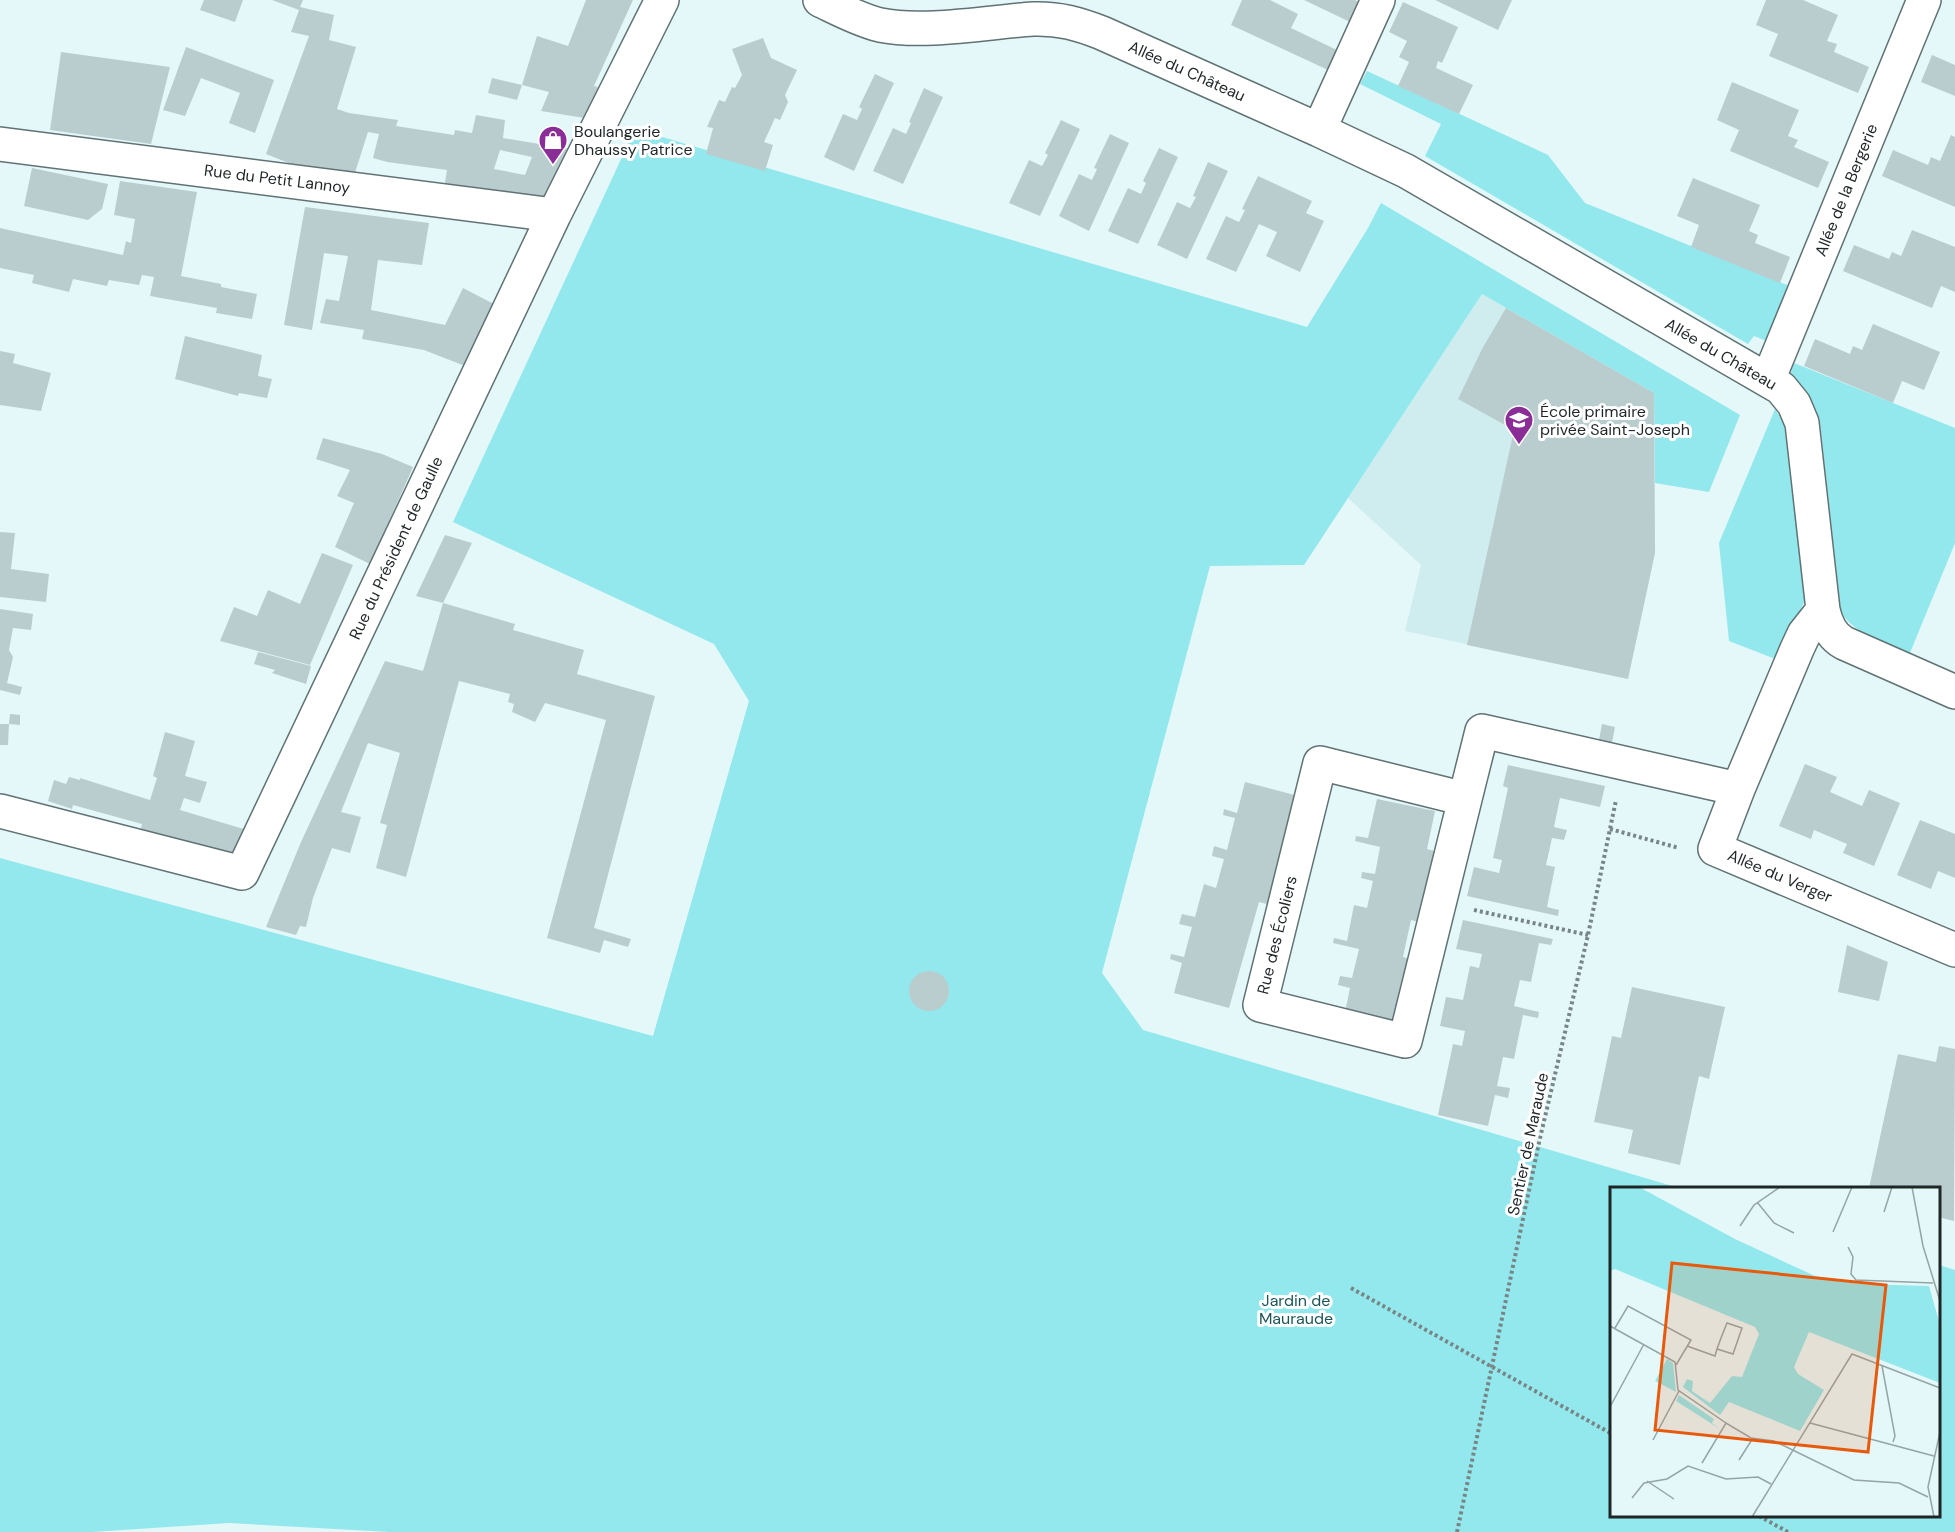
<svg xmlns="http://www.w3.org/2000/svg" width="1955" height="1532" viewBox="0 0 1955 1532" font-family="'DM Sans',sans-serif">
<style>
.built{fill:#cfedee}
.green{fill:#92e8ec}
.building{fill:#bacdce;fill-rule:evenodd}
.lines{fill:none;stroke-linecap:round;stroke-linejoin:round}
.minor-casing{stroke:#607273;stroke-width:36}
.path{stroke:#788586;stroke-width:4;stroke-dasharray:3 3;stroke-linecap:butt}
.minor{stroke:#fff;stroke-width:33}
.labels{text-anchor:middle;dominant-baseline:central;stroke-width:6;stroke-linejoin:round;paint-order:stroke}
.street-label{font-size:16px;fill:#1f2627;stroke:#fff}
.poi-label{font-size:16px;fill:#1f2627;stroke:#fff;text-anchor:start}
.park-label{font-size:16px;fill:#1c5557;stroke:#fff}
.inset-road{fill:none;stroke:#95a4a5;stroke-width:1.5}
.view{fill:#e8590c;fill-opacity:0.15;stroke:#e8590c;stroke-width:3}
.inset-edge{fill:none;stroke:#1f2627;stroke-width:3}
</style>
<rect width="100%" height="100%" fill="#e4f8f9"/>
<path class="built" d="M 1482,294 L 1654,393 L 1655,553 L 1628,679 L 1405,631 L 1421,565 L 1348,498 Z"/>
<path class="green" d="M 1367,71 L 1548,155 L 1585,203 L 1792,287 L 1769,342 L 1754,336 L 1748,344 L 1425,156 L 1441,124 L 1360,84 Z
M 635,129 L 1307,327 L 1368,228 L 1381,203 L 1740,415 L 1709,492 L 1655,483 L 1654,393 L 1482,294 L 1304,565 L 1210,566 L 1102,973 L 1143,1030 L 1679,1188 L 1612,1188 L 1612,1516 L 1938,1516 L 1939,1265 L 1955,1270 L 1955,1532 L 390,1532 L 229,1523 L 92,1532 L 0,1532 L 0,858 L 653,1036 L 749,701 L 714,644 L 453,522 Z
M 1794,363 L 1955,428 L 1955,543 L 1910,653 C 1886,643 1855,635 1841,612 L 1820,422 C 1813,404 1805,389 1789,377 Z
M 1775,409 L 1784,424 L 1805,600 L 1778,660 L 1729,641 L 1719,543 Z"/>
<path class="building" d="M 204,0 L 243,0 L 235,22 L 200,10 Z
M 272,0 L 303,0 L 300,7 L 334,15 L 329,40 L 356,47 L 337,109 L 349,113 L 398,120 L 396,126 L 454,135 L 455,130 L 472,133 L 476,115 L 505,120 L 503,138 L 569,149 L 540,209 L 443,194 L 447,170 L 387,162 L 373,158 L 379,134 L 368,132 L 352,182 L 305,165 L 304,169 L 266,154 L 309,36 L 291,32 L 299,10 ZM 500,150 L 532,157 L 525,175 L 494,169 Z
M 586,0 L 633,0 L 594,86 L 598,87 L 584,118 L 541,111 L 549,92 L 522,85 L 537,36 L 568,46 Z
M 1242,0 L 1270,0 L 1298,14 L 1291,28 L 1337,50 L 1328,70 L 1231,25 Z
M 1304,0 L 1355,0 L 1359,2 L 1350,22 Z
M 1435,0 L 1512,0 L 1498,30 Z
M 1766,0 L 1803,0 L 1838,15 L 1827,41 L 1837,44 L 1834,52 L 1869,67 L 1858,93 L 1769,56 L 1778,34 L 1756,25 Z
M 1403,2 L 1458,27 L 1442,63 L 1438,61 L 1436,68 L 1473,85 L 1459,114 L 1398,86 L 1409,62 L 1399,57 L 1407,41 L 1389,32 Z
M 763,38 L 771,58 L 797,70 L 785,95 L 788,102 L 780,120 L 775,118 L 764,142 L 773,145 L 765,171 L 706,154 L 713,128 L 707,127 L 719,100 L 725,102 L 732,87 L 735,88 L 742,75 L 732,49 Z
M 186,47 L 274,80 L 255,133 L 229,123 L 240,93 L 201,78 L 185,116 L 163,110 Z
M 61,52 L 170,67 L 151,144 L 50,130 Z
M 1932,55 L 1955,65 L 1955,96 L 1921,82 Z
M 875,74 L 894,83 L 854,171 L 824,157 L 843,114 L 857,120 L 862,109 L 859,107 Z
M 492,78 L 522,85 L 517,100 L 488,93 Z
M 1732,82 L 1799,110 L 1788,136 L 1798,140 L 1794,147 L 1829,162 L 1818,188 L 1730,151 L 1739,130 L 1717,120 Z
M 924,88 L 943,97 L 903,184 L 873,171 L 893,128 L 906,134 L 911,123 L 909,122 Z
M 1061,120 L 1080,129 L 1040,216 L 1009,203 L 1029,160 L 1042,166 L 1048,155 L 1045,153 Z
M 1110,134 L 1129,143 L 1089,231 L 1059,216 L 1079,174 L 1092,180 L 1097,169 L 1094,168 Z
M 1951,135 L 1955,137 L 1955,207 L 1882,176 L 1893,150 L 1928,165 L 1931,157 L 1940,161 Z
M 1159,148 L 1178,157 L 1138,244 L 1108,231 L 1128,188 L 1141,194 L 1146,183 L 1143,181 Z
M 1208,162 L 1228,171 L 1187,259 L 1157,245 L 1177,202 L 1190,208 L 1196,197 L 1193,196 Z
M 32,168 L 108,184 L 102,209 L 88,220 L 24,206 Z
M 1258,176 L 1312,201 L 1306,213 L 1324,221 L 1300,272 L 1266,256 L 1277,232 L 1259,224 L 1236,272 L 1206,259 L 1226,216 L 1239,222 L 1245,210 L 1242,209 Z
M 1693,178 L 1760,205 L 1749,231 L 1758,235 L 1755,243 L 1790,257 L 1780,283 L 1691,247 L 1699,225 L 1677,216 Z
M 120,181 L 197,192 L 181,276 L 221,284 L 221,287 L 257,294 L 252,319 L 216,313 L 217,308 L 150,296 L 154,277 L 142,275 L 139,285 L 109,280 L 107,286 L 73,279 L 69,292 L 32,283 L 34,275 L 0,268 L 0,228 L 123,255 L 126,241 L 131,243 L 135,219 L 114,215 Z
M 305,207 L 429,223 L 422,265 L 378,260 L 371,310 L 445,325 L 463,288 L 494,304 L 465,366 L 424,350 L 362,339 L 364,330 L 320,323 L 326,299 L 339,301 L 348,256 L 324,253 L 312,330 L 284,325 Z
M 1912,230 L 1955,247 L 1955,292 L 1941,286 L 1932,308 L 1843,271 L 1854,245 L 1889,259 L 1892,252 L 1901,256 Z
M 1506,308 L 1654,393 L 1655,553 L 1628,679 L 1467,645 L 1514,430 L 1458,399 L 1482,349 Z
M 1873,324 L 1940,352 L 1924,390 L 1902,381 L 1893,403 L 1804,366 L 1815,339 L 1850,354 L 1853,346 L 1862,350 Z
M 185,336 L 262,355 L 258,376 L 272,379 L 267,398 L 239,393 L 238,396 L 175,379 Z
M 0,351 L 15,354 L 13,363 L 51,373 L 41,411 L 0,405 Z
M 323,438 L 382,454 L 413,467 L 370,564 L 335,547 L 354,503 L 337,496 L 350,470 L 316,459 Z
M 0,532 L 15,533 L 11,569 L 49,574 L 46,602 L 0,597 Z
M 445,535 L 472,543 L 443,603 L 416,596 Z
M 322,553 L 353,565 L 310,665 L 220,641 L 234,607 L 257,616 L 268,590 L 300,604 Z
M 443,603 L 515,624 L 513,630 L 584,650 L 577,674 L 655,696 L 594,928 L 631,939 L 628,947 L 604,940 L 600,953 L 547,938 L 606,720 L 545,703 L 535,722 L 512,712 L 514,704 L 508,702 L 510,694 L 459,681 L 406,877 L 376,868 L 387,825 L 380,823 L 400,753 L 368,743 L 341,812 L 361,817 L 350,853 L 332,848 L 313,898 L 306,927 L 300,926 L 296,935 L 266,927 L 301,842 L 385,661 L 423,671 Z
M 0,609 L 33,614 L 31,630 L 13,628 L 9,650 L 13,657 L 7,683 L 22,687 L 20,695 L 0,690 Z
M 258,652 L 311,666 L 306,684 L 272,673 L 275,670 L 254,664 Z
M 10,714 L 20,715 L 20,725 L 9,724 L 8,745 L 0,745 L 0,724 L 9,724 Z
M 1602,724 L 1615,727 L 1611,748 L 1598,745 Z
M 165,732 L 195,741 L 185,776 L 207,782 L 200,803 L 184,798 L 180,810 L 247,830 L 234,864 L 202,846 L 141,829 L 142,824 L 73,805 L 72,809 L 48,801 L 54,780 L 66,784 L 69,777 L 80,780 L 80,778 L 150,800 L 157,778 L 153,776 Z
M 1805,764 L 1837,777 L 1830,792 L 1862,806 L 1869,790 L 1900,803 L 1874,866 L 1843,853 L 1847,844 L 1814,830 L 1811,839 L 1779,826 Z
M 1508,765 L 1605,786 L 1600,807 L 1560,798 L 1554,827 L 1567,830 L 1564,840 L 1552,838 L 1546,865 L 1555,867 L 1547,907 L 1559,910 L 1558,916 L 1467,896 L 1474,867 L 1499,873 L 1502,860 L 1493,858 L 1508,788 L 1503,786 Z
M 1245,782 L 1302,797 L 1271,905 L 1259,902 L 1229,1008 L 1174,993 L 1182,963 L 1170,959 L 1171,954 L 1184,957 L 1192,927 L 1179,924 L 1182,914 L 1195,917 L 1204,884 L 1216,888 L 1224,859 L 1212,856 L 1214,846 L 1227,850 L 1235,818 L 1223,815 L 1224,809 L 1237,813 Z
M 1377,799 L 1435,811 L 1427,849 L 1438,852 L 1422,923 L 1411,920 L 1403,957 L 1415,960 L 1399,1033 L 1343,1022 L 1350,988 L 1338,985 L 1340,976 L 1352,978 L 1359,949 L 1333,943 L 1334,938 L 1347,941 L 1354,905 L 1367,908 L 1373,881 L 1361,878 L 1362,872 L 1375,874 L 1380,847 L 1355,841 L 1356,836 L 1368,838 Z
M 1920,820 L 1955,834 L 1955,878 L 1938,871 L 1931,889 L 1897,875 Z
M 1463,920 L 1553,939 L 1551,945 L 1539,943 L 1531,982 L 1520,980 L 1514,1006 L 1539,1012 L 1538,1018 L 1523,1015 L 1514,1059 L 1503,1057 L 1497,1086 L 1510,1088 L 1508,1098 L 1495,1095 L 1488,1126 L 1438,1115 L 1453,1044 L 1462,1046 L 1465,1031 L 1440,1026 L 1446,997 L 1463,1000 L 1470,966 L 1479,968 L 1482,954 L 1456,949 Z
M 1847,945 L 1888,962 L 1879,1001 L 1838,992 Z
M909 991a20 20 0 1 1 40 0a20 20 0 1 1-40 0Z
M 1632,987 L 1725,1007 L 1709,1079 L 1699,1076 L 1680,1165 L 1628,1153 L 1633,1130 L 1594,1122 L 1612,1036 L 1621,1038 Z
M 1939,1046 L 1955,1049 L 1954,1221 L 1938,1217 L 1938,1188 L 1869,1188 L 1898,1054 L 1936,1062 Z"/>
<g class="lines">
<g class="minor-casing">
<path id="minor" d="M 820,0 C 839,9 859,20 880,25 C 924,34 988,22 1033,19 C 1059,18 1079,24 1102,33 L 1319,130 L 1378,0
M 1319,130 L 1406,171 L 1781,388 L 1794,404 L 1802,423 L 1823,610 C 1826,624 1831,636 1844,643 L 1955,692
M 0,144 L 554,215
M 1768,380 L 1924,0
M 1823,610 L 1804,634 L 1797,649 L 1738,789 L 1715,849 L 1955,950
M 1465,799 L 1320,763 L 1260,1005 L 1405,1041 C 1431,937 1456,834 1482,731 L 1738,789
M 0,811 L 242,873 L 554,215 L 662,0"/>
</g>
<path class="path" d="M 1610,829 L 1679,848
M 1474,910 L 1588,935
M 1351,1288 L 1612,1434
M 1759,1516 L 1788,1532
M 1457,1532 L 1540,1138 L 1588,935 L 1616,800"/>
<use href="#minor" class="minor"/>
</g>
<defs>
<g id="shop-pin" transform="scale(1.5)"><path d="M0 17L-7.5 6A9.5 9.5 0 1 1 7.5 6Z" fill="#8a2d97" stroke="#fff"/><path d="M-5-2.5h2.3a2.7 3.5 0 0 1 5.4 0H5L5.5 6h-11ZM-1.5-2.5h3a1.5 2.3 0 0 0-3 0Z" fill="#fff"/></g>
<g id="school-pin" transform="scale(1.5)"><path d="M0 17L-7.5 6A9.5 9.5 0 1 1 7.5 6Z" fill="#8a2d97" stroke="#fff"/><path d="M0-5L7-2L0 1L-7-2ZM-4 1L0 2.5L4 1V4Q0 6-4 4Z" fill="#fff"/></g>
</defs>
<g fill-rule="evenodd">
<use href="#shop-pin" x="553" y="140"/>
<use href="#school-pin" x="1519" y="420"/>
</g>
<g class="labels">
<g class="street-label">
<text transform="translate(1187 71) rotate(24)">Allée du Château</text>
<text transform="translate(277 179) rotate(7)">Rue du Petit Lannoy</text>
<text transform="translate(1846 190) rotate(-68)">Allée de la Bergerie</text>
<text transform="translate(1721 354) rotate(30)">Allée du Château</text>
<text transform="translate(396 548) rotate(-65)">Rue du Président de Gaulle</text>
<text transform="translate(1780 876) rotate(23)">Allée du Verger</text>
<text transform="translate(1277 935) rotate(-76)">Rue des Écoliers</text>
<text transform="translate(1528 1144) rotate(-78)">Sentier de Maraude</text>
</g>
<g class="poi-label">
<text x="574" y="131">Boulangerie<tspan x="574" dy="18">Dhaussy Patrice</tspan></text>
<text x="1540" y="411">École primaire<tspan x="1540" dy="18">privée Saint-Joseph</tspan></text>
</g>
<g class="park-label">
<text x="1296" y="1300">Jardin de<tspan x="1296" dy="18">Mauraude</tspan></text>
</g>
</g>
<g transform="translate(1610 1187)">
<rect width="330" height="330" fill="#e4f8f9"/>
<path d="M 0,0 L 29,0 L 125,52 L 205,89 L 250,97 L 319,99 L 330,138 L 330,196 L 199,145 L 184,180 L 188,187 L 214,203 L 190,244 L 119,215 L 110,228 L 73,200 L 77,192 L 83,194 L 82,204 L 100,216 L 122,189 L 132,190 L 149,147 L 145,140 L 5,82 L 0,84 ZM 57,172 L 63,176 L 66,205 L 45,194 ZM 69,208 L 104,232 L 102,236 L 110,242 L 66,214 Z" fill="#92e8ec"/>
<path class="inset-road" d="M 302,0 L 313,59 L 330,114M 147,15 L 164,36 L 184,46M 274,25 L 282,0M 130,39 L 144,18 L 170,0M 223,45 L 242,0M 238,60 L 243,70 L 241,87 L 246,93 L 323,96M 0,139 L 65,175 L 68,203 L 116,236M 5,141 L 18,119 L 81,153 L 66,178M 77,159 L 105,169 L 107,162 L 111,151 L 117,136 L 132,141 L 123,167 L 107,162M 272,179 L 285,249 L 283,255M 0,220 L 34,157M 200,236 L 324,269M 43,253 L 69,204M 129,273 L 143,251M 92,276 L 116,236 L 141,251 L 164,254 L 244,293 L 289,296 L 318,310M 37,294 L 64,312M 22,311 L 34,296 L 57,292 L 78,279 L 116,292 L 148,290 L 161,297M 142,330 L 242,167 L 330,201M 324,330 L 318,300 L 330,245"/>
<path class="view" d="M 62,76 L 276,98 L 258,265 L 45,243 Z"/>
<rect width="330" height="330" class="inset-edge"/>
</g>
</svg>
